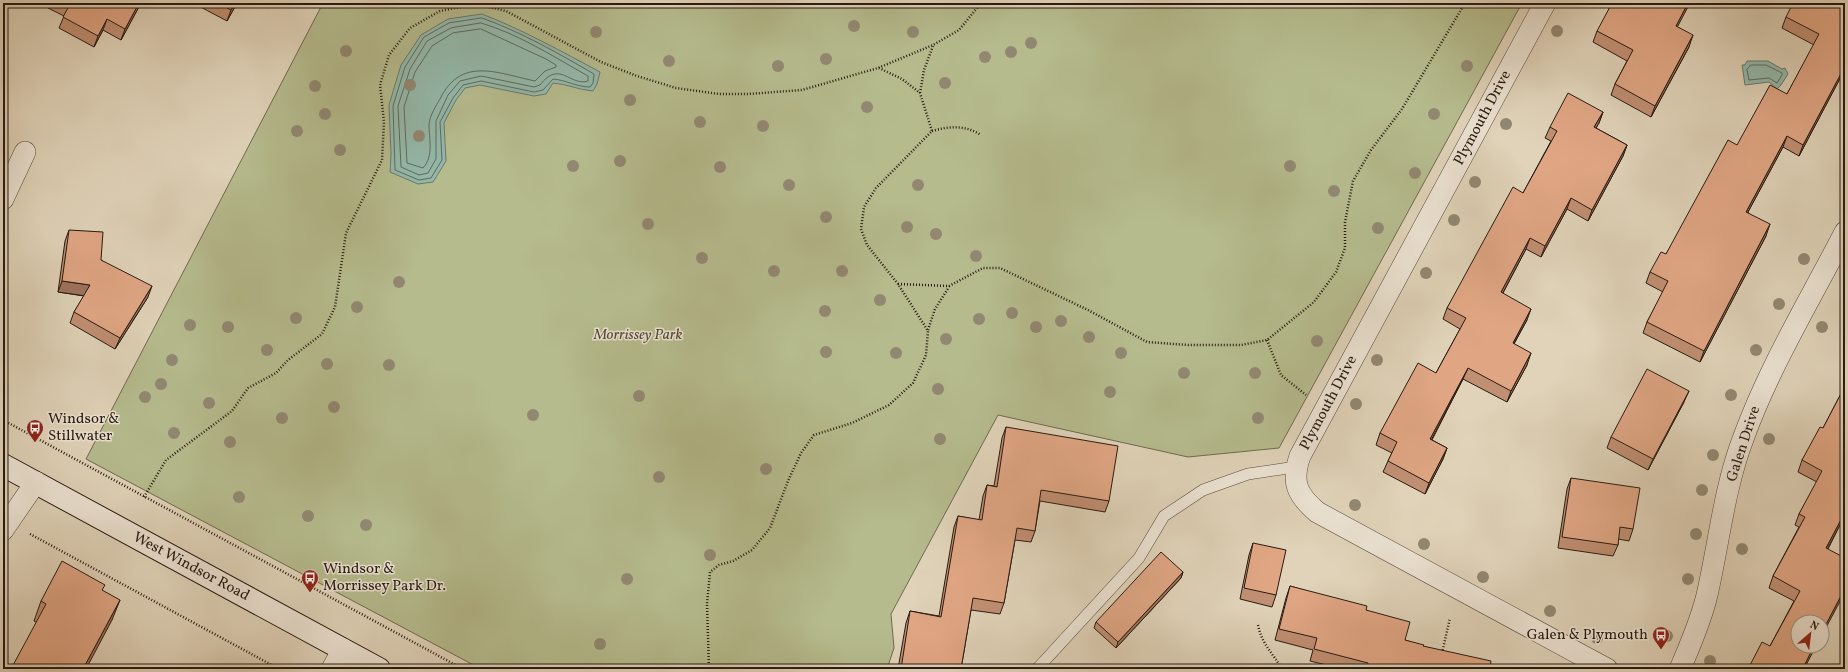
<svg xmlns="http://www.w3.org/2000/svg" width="1848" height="672" viewBox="0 0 1848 672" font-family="Vollkorn,serif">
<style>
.green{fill:#b5bb8d;stroke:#6e6a50}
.water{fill:#94b9ab;stroke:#69796e}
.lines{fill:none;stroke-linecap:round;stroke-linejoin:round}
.shore{stroke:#5e6a5e;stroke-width:1}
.lane-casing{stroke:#56483c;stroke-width:12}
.street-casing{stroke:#56483c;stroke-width:22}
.secondary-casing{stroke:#281a12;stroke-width:24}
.path{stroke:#281a12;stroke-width:2.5;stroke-dasharray:1 2;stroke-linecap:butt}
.lane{stroke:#ebe2d2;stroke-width:11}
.street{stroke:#ebe2d2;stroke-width:21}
.secondary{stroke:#ebe2d2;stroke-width:22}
.tree{fill:#928872}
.wall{fill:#c18f72;stroke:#281a12}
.shaded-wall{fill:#9d745c;stroke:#281a12}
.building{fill:#e0a684;stroke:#281a12}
.labels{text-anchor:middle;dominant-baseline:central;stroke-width:3;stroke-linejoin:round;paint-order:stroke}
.street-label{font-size:15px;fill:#281a12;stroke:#ebe2d2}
.park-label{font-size:15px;font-style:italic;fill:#524a37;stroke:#ebe2d2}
.poi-label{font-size:15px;fill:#281a12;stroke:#ebe2d2;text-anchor:start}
</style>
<rect width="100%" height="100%" fill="#e0d3b9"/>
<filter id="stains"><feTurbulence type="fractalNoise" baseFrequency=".005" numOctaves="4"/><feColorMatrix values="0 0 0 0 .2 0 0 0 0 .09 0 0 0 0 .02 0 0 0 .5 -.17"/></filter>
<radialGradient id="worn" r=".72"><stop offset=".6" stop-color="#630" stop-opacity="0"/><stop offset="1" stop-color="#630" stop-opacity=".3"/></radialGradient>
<path class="green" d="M 323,3 L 1522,3 L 1279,448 L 1188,457 L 998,415 L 891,614 L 894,648 L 887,669 L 481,669 L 86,459 Z"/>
<path class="water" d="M 482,14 C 523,30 561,51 600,72 L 597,84 L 593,91 C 579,90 567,84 553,83 L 546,94 L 534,96 L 480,85 L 465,88 L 456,100 L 444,123 L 446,161 L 433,182 L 418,184 L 390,172 L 391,154 L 389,105 L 401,65 L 421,35 L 448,19 Z
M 1747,61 L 1768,61 L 1782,69 L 1785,68 L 1788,74 L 1781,85 L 1777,89 L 1769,82 L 1745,85 L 1742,65 L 1745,65 Z"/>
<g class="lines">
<path class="shore" d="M 482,18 C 521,32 558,53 594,74 L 593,83 L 590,87 C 577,87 566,80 553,79 L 543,90 L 534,92 L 481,81 L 463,85 L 453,98 L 440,122 L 442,160 L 431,178 L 419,180 L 395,170 L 393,106 L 405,67 L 424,37 L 449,23 Z
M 481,23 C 519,34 554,57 588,76 L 588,81 C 570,87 560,59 540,85 L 534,87 L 481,76 L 460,81 L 448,95 L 436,121 L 436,159 L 428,173 L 419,175 L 401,167 L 398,106 L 410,69 L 427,41 L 451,28 Z
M 481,29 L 546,59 L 556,65 L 556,67 L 545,71 L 535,81 C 497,73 461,56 440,99 C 436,106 430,115 429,124 C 429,139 434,156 423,168 L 407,163 L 404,107 L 415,72 L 432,46 L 453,33 Z
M 1751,65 L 1766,65 L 1782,73 L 1782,75 L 1777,83 L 1769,78 L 1749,80 L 1747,70 Z"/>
<g class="lane-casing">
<path id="lane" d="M 1037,669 L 1139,558 L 1164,516 L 1203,490 L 1248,474 L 1296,467"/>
</g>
<g class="street-casing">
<path id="street" d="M 1545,3 L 1300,456 C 1291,482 1297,495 1317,512 L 1607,669
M 3,199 L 25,152
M 3,530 L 36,482
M 332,669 L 343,649
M 1680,669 C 1690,645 1701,621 1707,595 C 1719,543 1724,489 1743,439 C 1769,367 1810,300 1845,232"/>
</g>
<g class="secondary-casing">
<path id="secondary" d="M 3,465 L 379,669"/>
</g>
<path class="path" d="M 920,93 L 924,70 L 933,46
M 932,131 C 949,126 966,125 981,135
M 898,284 L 949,286 L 983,268 L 1000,268 L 1088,310 L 1147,342 L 1188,345 L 1241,345 L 1267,340 L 1314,302 L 1336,272 L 1345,248 L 1345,222 L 1353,181 L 1371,150 L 1402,109 L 1465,3
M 928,330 L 935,309 L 949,287
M 1267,340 L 1281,375 L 1306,395
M 3,420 L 463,669
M 144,497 L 166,460 L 232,411 L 248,388 L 276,373 L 288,360 L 322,334 L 335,307 L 346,233 L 382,160 L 384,122 L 380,85 L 389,55 L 410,28 L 440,11 L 476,4 L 506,11 L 601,62 L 637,76 L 676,88 L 719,94 L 748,94 L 802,90 L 878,68 L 933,45 L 959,30 L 981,3
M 30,534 L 279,669
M 1258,625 C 1262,645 1273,653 1282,669
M 1442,653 L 1450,618
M 709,669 L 707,604 L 710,572 L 719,565 L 733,561 L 752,550 L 770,528 L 788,481 L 801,453 L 814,435 L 852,423 L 889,405 L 913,383 L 926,355 L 928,331 L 898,284 L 867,245 L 861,229 L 864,207 L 876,188 L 932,131 L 920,93 L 902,79 L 879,68"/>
<use href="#lane" class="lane"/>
<use href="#street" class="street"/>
<use href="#secondary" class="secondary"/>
</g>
<g class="tree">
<circle cx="854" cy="26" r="6"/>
<circle cx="1557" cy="31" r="6"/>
<circle cx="596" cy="32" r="6"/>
<circle cx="913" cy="32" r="6"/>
<circle cx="1031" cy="43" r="6"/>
<circle cx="346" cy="51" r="6"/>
<circle cx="1011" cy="52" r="6"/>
<circle cx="985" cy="57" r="6"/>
<circle cx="826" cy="59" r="6"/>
<circle cx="669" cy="61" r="6"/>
<circle cx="778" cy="66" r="6"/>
<circle cx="1467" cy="66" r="6"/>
<circle cx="945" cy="83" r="6"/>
<circle cx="410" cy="85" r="6"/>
<circle cx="315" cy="86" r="6"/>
<circle cx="630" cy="100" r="6"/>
<circle cx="867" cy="107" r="6"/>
<circle cx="325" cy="114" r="6"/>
<circle cx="1434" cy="114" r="6"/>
<circle cx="700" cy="122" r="6"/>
<circle cx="1506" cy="124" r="6"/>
<circle cx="763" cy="126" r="6"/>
<circle cx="297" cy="131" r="6"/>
<circle cx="419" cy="136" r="6"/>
<circle cx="340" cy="150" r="6"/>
<circle cx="620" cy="161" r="6"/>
<circle cx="573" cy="166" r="6"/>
<circle cx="1290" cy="166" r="6"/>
<circle cx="720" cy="167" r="6"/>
<circle cx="1415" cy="173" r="6"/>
<circle cx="1475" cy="182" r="6"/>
<circle cx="789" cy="185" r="6"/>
<circle cx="918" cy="185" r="6"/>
<circle cx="1334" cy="191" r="6"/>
<circle cx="826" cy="217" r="6"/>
<circle cx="1454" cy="220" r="6"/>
<circle cx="648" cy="224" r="6"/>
<circle cx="907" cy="227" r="6"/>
<circle cx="1378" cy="228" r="6"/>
<circle cx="936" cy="234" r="6"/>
<circle cx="976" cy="256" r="6"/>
<circle cx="702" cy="258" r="6"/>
<circle cx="1804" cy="259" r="6"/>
<circle cx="774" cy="271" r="6"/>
<circle cx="842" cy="271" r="6"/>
<circle cx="1426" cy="273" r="6"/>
<circle cx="399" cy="282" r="6"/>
<circle cx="880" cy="300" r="6"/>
<circle cx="1779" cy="304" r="6"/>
<circle cx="357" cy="307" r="6"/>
<circle cx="825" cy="311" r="6"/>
<circle cx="1012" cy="313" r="6"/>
<circle cx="296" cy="318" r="6"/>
<circle cx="979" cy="319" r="6"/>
<circle cx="1061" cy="321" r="6"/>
<circle cx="190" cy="325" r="6"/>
<circle cx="228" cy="327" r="6"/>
<circle cx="1036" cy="327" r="6"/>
<circle cx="1822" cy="327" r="6"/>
<circle cx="1089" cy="337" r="6"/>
<circle cx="946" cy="339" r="6"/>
<circle cx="1317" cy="341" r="6"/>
<circle cx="267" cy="350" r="6"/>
<circle cx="1756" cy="350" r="6"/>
<circle cx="826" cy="352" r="6"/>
<circle cx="896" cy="353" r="6"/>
<circle cx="1121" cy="353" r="6"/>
<circle cx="172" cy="360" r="6"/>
<circle cx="1377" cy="360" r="6"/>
<circle cx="327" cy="364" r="6"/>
<circle cx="389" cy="365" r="6"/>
<circle cx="1184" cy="373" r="6"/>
<circle cx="1255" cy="373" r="6"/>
<circle cx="161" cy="384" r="6"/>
<circle cx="938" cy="389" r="6"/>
<circle cx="1110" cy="392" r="6"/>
<circle cx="1731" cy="395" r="6"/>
<circle cx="639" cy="396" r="6"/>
<circle cx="145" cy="397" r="6"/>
<circle cx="209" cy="403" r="6"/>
<circle cx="1356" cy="404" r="6"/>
<circle cx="334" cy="407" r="6"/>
<circle cx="533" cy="415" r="6"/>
<circle cx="282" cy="418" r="6"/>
<circle cx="1258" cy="418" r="6"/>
<circle cx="174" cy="433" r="6"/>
<circle cx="940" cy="439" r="6"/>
<circle cx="1769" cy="439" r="6"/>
<circle cx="230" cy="442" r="6"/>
<circle cx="1713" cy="455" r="6"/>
<circle cx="766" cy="469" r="6"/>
<circle cx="659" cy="477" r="6"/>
<circle cx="1702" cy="490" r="6"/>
<circle cx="239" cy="497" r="6"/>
<circle cx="1355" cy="505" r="6"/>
<circle cx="308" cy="516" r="6"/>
<circle cx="366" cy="525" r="6"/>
<circle cx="1696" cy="534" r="6"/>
<circle cx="1424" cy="544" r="6"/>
<circle cx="1742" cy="549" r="6"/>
<circle cx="710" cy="555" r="6"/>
<circle cx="1483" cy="577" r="6"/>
<circle cx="627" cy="579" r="6"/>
<circle cx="1688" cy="579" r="6"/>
<circle cx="1550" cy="611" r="6"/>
<circle cx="1667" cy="636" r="6"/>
<circle cx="1597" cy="638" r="6"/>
<circle cx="600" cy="644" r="6"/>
<circle cx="1710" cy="661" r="6"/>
</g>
<path class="wall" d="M 50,3 L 141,3 L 121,40 L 103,30 L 94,47 L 59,28 L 64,16 L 48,8 Z
M 193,3 L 237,3 L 227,21 Z
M 1845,3 L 1845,69 L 1799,156 L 1783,147 L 1748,212 L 1766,236 L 1700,362 L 1643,333 L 1647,322 L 1663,292 L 1646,283 L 1650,272 L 1666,254 L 1737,145 L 1787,94 L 1814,45 L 1782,28 L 1786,17 Z
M 1678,27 L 1689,47 L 1651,117 L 1611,95 L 1615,84 L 1627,61 L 1593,42 L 1597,31 Z
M 1603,112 L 1599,123 L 1596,128 L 1627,145 L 1623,156 L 1588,221 L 1567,209 L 1541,257 L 1526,249 L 1503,293 L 1527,320 L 1514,344 L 1527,365 L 1507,402 L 1463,379 L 1432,440 L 1447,448 L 1443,459 L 1425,494 L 1383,472 L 1388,461 L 1392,453 L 1376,445 L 1380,433 L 1436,373 L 1460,329 L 1443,319 L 1447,308 L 1523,193 L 1551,141 L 1545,138 L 1550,127 Z
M 69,230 L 101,260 L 148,297 L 115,349 L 70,323 L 74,312 L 84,296 L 58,292 L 65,241 Z
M 1845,386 L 1845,525 L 1841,523 L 1828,549 L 1770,646 L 1794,601 L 1769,588 L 1773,576 L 1799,527 L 1795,525 L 1799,514 L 1817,482 L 1798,472 L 1802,460 L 1823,428 Z
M 1684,402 L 1648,470 L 1607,448 L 1611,437 Z
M 1006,427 L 1109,501 L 1105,512 L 1040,501 L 1035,531 L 1031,542 L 1015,540 L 1004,603 L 1000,614 L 971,610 L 961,669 L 898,669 L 906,623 L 910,611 L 939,616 L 954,527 L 958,516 L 979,520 L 983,496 L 987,485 L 994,486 L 1002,438 Z
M 1571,478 L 1633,529 L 1629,541 L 1618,539 L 1618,545 L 1613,556 L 1558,548 L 1567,489 Z
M 1253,543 L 1276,595 L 1272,607 L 1240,599 L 1249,555 Z
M 1183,572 L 1181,578 L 1116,648 L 1094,628 L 1096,622 Z
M 1290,586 L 1366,610 L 1405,640 L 1490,669 L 1343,669 L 1310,661 L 1313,650 L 1275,640 L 1286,598 Z
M 103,591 L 112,620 L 36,622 L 34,621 L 41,601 Z"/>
<path class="shaded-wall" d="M 139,3 L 141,3 L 121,40 L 125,29 Z
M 235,3 L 237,3 L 227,21 L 231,10 Z
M 1688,3 L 1690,3 L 1672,37 L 1676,26 Z
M 107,19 L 103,30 L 94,47 L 98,36 Z
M 1693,35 L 1689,47 L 1651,117 L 1655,106 Z
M 1845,66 L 1845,69 L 1799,156 L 1803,145 Z
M 1603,112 L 1599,123 L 1590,138 L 1594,127 Z
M 1787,136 L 1783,147 L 1742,223 L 1746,212 Z
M 1627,145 L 1623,156 L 1588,221 L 1592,210 Z
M 1571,198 L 1567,209 L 1541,257 L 1545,246 Z
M 1770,224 L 1766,236 L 1700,362 L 1704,351 Z
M 1530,238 L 1526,249 L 1497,304 L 1501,292 Z
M 62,281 L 90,285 L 86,296 L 58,292 Z
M 152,286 L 148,297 L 115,349 L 120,338 Z
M 1531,309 L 1527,320 L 1508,354 L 1513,343 Z
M 1531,353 L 1527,365 L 1507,402 L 1511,391 Z
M 1468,368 L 1463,379 L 1426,450 L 1430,439 Z
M 1689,391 L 1684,402 L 1648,470 L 1653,459 Z
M 1447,448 L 1443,459 L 1425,494 L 1429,483 Z
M 1845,512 L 1841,523 L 1822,559 L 1826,548 Z
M 1183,572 L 1181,578 L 1116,648 L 1118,642 Z
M 1845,588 L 1845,592 L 1822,635 L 1822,632 Z
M 120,600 L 112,620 L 86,669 L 83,669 Z
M 1814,646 L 1816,646 L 1804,669 L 1805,664 Z"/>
<path class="building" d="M 64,3 L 139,3 L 125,29 L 107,19 L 98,36 L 63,17 L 69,6 Z
M 218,3 L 235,3 L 231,10 Z
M 1612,3 L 1634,3 L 1636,4 L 1636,3 L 1688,3 L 1676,26 L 1693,35 L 1655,106 L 1615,84 L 1633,50 L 1597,31 Z
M 1793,3 L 1845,3 L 1845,66 L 1803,145 L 1787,136 L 1746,212 L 1770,224 L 1704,351 L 1647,322 L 1668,281 L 1650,272 L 1661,252 L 1666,254 L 1728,140 L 1737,145 L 1770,85 L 1787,94 L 1819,34 L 1786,17 Z
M 1568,93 L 1603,112 L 1594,127 L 1627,145 L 1592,210 L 1571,198 L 1545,246 L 1530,238 L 1501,292 L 1531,309 L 1513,343 L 1531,353 L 1511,391 L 1468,368 L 1430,439 L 1447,448 L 1429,483 L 1388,461 L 1397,442 L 1380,433 L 1418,363 L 1436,373 L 1466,318 L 1447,308 L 1513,187 L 1523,193 L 1557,131 L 1550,127 Z
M 69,230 L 103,232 L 101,260 L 152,286 L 120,338 L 74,312 L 90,285 L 62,281 Z
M 1647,369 L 1689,391 L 1653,459 L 1611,437 Z
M 1845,386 L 1845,512 L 1826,548 L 1845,558 L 1845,588 L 1822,632 L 1822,622 L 1798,622 L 1798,646 L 1814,646 L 1805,664 L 1813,669 L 1748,669 L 1762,642 L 1770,646 L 1800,591 L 1773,576 L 1805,517 L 1799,514 L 1822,471 L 1802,460 L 1820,427 L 1823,428 Z
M 1006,427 L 1118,446 L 1109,501 L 1041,490 L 1035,531 L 1017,528 L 1004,603 L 973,598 L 961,669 L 901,669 L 910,611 L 941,617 L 958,516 L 982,520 L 987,485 L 997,487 Z
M 1571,478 L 1640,488 L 1633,529 L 1620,527 L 1618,545 L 1562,537 Z
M 1253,543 L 1286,550 L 1276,595 L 1244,588 Z
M 1161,552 L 1183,572 L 1118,642 L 1096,622 Z
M 62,561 L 105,585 L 102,590 L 120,600 L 83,669 L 11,669 L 46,604 L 41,601 Z
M 1290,586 L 1367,606 L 1366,610 L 1410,622 L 1405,640 L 1424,645 L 1423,646 L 1491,661 L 1490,669 L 1367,669 L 1368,663 L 1314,649 L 1317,638 L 1279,629 Z"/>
<defs>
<g id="bus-pin" transform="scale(0.9)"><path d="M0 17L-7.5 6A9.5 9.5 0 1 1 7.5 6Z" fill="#8f2418" stroke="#ebe2d2"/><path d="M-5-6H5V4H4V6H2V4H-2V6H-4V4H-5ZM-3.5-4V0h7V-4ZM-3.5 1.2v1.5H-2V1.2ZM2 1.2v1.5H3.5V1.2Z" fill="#fff"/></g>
</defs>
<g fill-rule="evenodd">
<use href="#bus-pin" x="35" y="428"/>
<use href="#bus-pin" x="310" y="578"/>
<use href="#bus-pin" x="1661" y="635"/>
</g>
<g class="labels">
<g class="street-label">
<text transform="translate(1483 118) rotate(-62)">Plymouth Drive</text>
<text transform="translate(1329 403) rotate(-62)">Plymouth Drive</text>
<text transform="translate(1744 444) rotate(-72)">Galen Drive</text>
<text transform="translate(191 567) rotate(28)">West Windsor Road</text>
</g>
<g class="park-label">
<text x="638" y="335">Morrissey Park</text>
</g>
<g class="poi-label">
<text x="48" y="419">Windsor &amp;<tspan x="48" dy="17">Stillwater</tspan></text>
<text x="323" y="569">Windsor &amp;<tspan x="323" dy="17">Morrissey Park Dr.</tspan></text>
<text x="1648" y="635" text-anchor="end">Galen &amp; Plymouth</text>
</g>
</g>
<rect width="1848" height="672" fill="none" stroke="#e0d3b9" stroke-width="16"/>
<rect x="4" y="4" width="1840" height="664" fill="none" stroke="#281a12" stroke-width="2"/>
<rect x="8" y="8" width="1832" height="656" fill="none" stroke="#281a12"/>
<g transform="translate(1810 634) rotate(28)"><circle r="19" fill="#ebe2d2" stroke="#9d9285"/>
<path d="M0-3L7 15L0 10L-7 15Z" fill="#8f2418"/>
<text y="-6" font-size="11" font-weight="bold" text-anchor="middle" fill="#281a12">N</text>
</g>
<rect width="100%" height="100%" filter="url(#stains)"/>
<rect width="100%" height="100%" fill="url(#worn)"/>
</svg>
